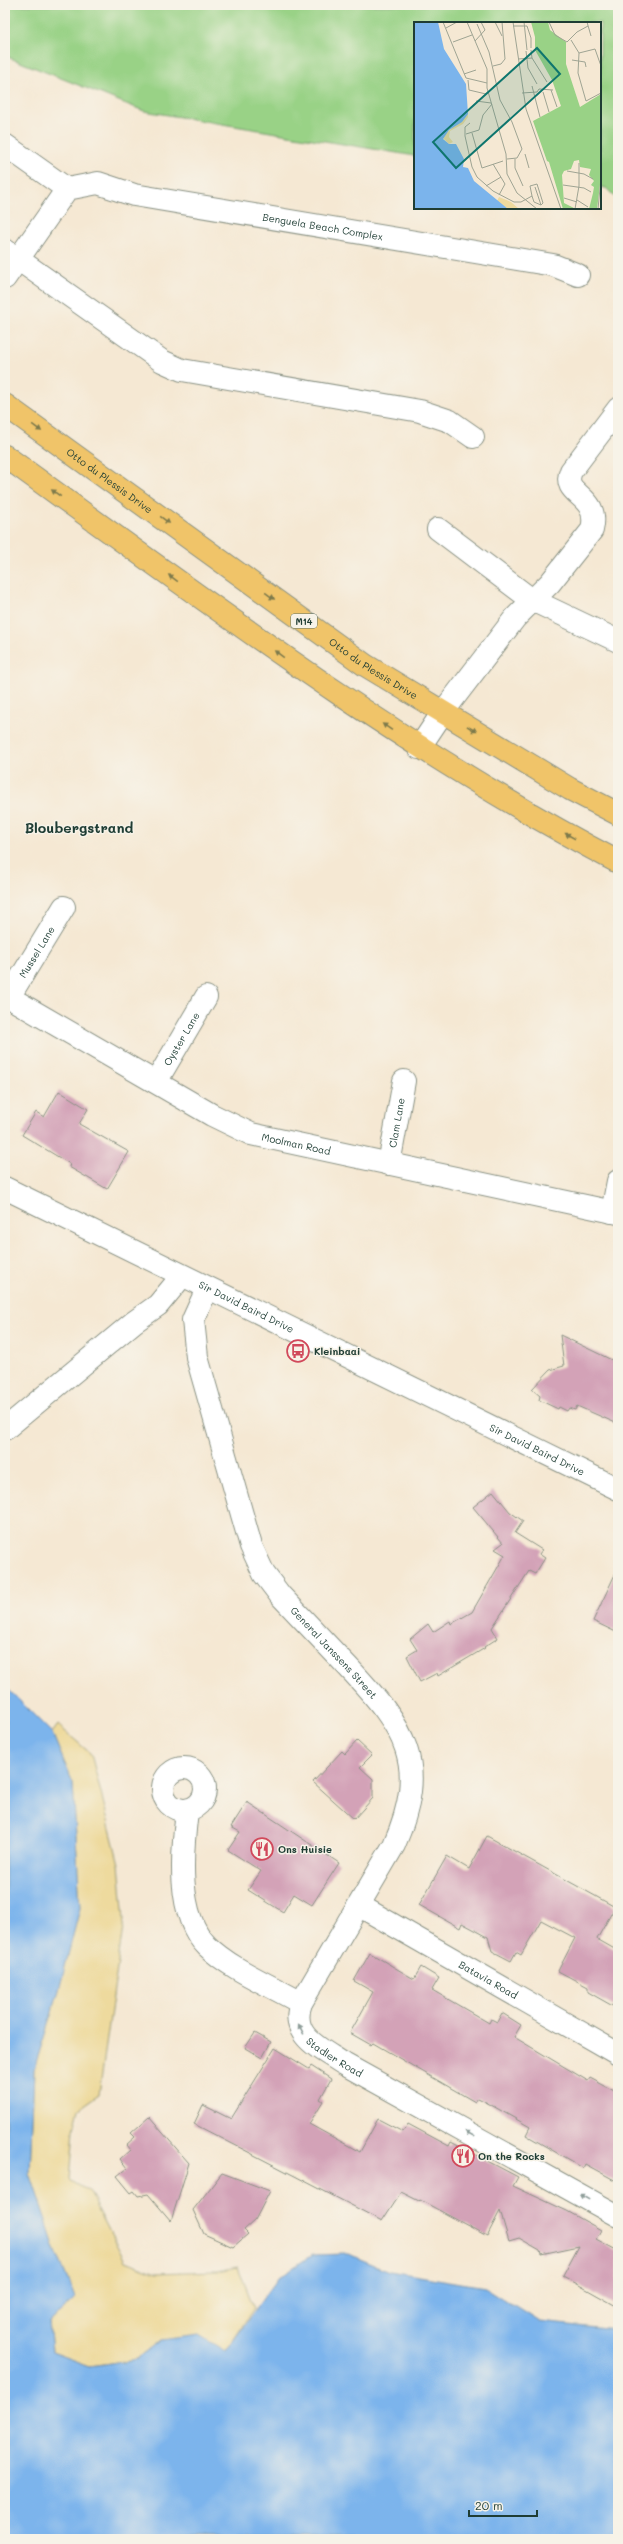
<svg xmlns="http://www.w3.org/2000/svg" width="623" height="2544" viewBox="0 0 623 2544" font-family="Mali,sans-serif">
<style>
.green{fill:#99d286;stroke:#5c885d}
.sand{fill:#eeda9e;stroke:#868c69}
.water{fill:#7bb4ec;stroke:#4d7890}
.building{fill:#d3a2b7}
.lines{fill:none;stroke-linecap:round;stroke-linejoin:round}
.minor-casing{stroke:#8a9284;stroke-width:24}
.major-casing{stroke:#8a9284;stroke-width:24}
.minor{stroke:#fff;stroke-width:22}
.major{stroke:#f0c469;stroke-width:22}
.oneway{fill:#7d7a4c}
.oneway2{fill:#8f9e9a}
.labels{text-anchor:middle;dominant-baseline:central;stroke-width:3;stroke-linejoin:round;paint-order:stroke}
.shield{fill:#f7f3e8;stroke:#60746a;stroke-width:1}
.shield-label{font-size:9px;font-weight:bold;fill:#1f3d34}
.street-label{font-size:10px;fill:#1f3d34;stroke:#f7f3e8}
.poi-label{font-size:10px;font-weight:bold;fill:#1f3d34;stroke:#f7f3e8;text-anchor:start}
.district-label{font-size:14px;font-weight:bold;fill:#1f3d34;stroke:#f7f3e8}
.inset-road{fill:none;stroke:#9fa493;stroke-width:1}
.view{fill:#0f766e;fill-opacity:0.15;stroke:#0f766e;stroke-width:2}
.inset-edge{fill:none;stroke:#1f3d34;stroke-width:2}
</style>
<rect width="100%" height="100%" fill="#f7f3e8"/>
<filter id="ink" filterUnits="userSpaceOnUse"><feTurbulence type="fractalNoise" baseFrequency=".025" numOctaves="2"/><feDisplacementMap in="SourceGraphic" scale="8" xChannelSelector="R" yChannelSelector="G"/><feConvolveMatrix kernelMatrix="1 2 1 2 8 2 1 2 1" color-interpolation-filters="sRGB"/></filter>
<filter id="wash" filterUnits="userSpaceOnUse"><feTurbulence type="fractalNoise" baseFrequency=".012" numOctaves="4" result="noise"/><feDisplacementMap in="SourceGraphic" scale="16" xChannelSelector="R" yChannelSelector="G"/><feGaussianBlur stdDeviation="0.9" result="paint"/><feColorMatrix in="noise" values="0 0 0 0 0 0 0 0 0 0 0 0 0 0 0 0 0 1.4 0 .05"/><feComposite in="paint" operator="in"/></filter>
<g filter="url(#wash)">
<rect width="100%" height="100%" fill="#f5e8d3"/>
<path class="green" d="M 5,5 L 618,5 L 618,200 L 606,188 L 600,187 L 600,23 L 415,23 L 415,156 L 144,111 L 5,56 Z"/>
<path class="sand" d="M 58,1725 L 91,1754 L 119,1864 L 124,1920 L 99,2094 L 79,2108 L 74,2129 L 70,2180 L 89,2192 L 125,2261 L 156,2273 L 217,2271 L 238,2267 L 254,2308 L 225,2351 L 161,2340 L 137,2359 L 90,2366 L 52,2352 L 49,2322 L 75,2298 L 55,2248 L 30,2173 L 34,2069 L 59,1990 L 80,1908 L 73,1783 L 52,1733 Z"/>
<path class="water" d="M 5,1686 L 52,1733 L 73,1783 L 80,1908 L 59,1990 L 34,2069 L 30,2173 L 55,2248 L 75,2298 L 49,2322 L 52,2352 L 90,2366 L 137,2359 L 161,2340 L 199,2335 L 225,2351 L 279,2277 L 312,2255 L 348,2254 L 389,2271 L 485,2287 L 540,2322 L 615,2330 L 618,2334 L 618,2539 L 5,2539 Z"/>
<g id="blocks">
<path class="building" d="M 59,1091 L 88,1109 L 79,1124 L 129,1152 L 107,1189 L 69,1167 L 70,1164 L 22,1135 L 36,1112 L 44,1117 Z
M 560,1335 L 618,1363 L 618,1424 L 577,1406 L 575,1410 L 569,1408 L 567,1411 L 559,1407 L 558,1409 L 539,1400 L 540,1396 L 532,1389 L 550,1370 L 564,1366 Z
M 493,1491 L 510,1512 L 523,1521 L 515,1533 L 542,1550 L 539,1554 L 545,1558 L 535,1574 L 529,1571 L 492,1628 L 498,1638 L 484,1647 L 485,1648 L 438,1676 L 437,1673 L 420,1682 L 407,1656 L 417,1650 L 410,1639 L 428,1624 L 433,1632 L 450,1621 L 451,1624 L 472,1612 L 505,1555 L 495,1549 L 503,1543 L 473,1507 Z
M 618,1568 L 618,1633 L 593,1621 Z
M 357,1741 L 372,1755 L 360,1767 L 373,1779 L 373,1798 L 354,1819 L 313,1782 L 342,1751 L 345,1754 Z
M 247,1802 L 339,1863 L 312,1905 L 294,1894 L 283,1912 L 248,1890 L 261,1871 L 228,1850 L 240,1832 L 231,1827 Z
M 487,1836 L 615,1907 L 597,1939 L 618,1951 L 618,2009 L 588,1992 L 588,1987 L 558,1971 L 575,1938 L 541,1920 L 521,1955 L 516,1952 L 511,1961 L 492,1951 L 488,1937 L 462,1923 L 460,1928 L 419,1905 L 447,1856 L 469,1869 Z
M 370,1953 L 414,1979 L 421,1967 L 439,1978 L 432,1990 L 489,2023 L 491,2019 L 497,2022 L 502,2013 L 521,2025 L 514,2037 L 588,2081 L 590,2078 L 618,2093 L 618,2182 L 585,2164 L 583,2168 L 526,2135 L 530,2127 L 484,2101 L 478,2098 L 475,2102 L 373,2043 L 371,2045 L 350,2033 L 373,1992 L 354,1981 Z
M 255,2033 L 271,2042 L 262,2058 L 245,2048 Z
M 275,2048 L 309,2069 L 311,2066 L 331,2079 L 320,2099 L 323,2101 L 309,2124 L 360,2152 L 378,2119 L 403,2132 L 408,2124 L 449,2146 L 451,2142 L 518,2177 L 513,2186 L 567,2211 L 601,2230 L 596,2239 L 618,2251 L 618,2307 L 563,2276 L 579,2246 L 541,2254 L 540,2250 L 519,2238 L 509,2241 L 500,2211 L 487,2236 L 420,2200 L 419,2201 L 401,2192 L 382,2221 L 194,2124 L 203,2105 L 231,2119 Z
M 149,2117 L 189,2163 L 171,2221 L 148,2194 L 138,2196 L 134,2191 L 131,2193 L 117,2176 L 127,2168 L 120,2159 L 130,2150 L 126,2145 L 135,2137 L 131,2133 Z
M 222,2173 L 270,2191 L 255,2220 L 244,2230 L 248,2234 L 233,2247 L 204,2234 L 193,2210 Z"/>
</g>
</g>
<g filter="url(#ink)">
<use href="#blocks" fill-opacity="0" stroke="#8a9284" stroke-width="1"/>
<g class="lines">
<g class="minor-casing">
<g id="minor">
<path id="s1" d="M 5,145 L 67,189 L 98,183 L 134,195 L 553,265 L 578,275"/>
<path d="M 5,250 L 162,361 L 182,370 L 420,411 L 450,421 L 473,437"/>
<path d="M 5,278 L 67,189"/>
<path d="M 438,529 L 532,600 L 618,641"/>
<path d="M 419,748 L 443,712 L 515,618 L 550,583 L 592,530 C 601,493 560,497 571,471 L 618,409"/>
<path id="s2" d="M 5,995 L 212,1115 L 251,1134 L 618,1213"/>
<path id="s3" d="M 9,997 L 64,907"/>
<path id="s4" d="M 156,1082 L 206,997"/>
<path id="s5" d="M 389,1164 L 404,1081"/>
<path id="s6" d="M 5,1188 L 618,1489"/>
<path d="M 612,1212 L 618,1181"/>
<path id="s7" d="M 207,1289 L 193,1320 L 197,1357 L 251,1546 L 264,1574 L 280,1595 C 303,1619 326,1644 349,1668 C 405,1728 430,1763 394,1845 L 301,2003 C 289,2036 320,2048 344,2064 L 618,2216"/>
<path d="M 5,1429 L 134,1322 L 158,1305 L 182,1276"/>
<circle cx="184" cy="1789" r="21"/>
<path d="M 187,1811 C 182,1851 176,1915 207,1946 C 230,1969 272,1986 301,2003"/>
<path id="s8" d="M 360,1906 L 618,2054"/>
</g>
</g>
<g class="major-casing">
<g id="major">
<path id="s9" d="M 5,405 L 365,665 L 570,789 L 618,814"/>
<path d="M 5,456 C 204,600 400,748 618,862"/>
</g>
</g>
<use href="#minor" class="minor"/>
<use href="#major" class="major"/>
</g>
<defs><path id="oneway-solid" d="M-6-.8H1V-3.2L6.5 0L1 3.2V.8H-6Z"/></defs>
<g class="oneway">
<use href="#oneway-solid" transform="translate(37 428) rotate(36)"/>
<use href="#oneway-solid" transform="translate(56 493) rotate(-144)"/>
<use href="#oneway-solid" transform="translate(165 520) rotate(36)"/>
<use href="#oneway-solid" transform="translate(173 578) rotate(-144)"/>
<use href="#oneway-solid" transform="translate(270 596) rotate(36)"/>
<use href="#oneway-solid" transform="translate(279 654) rotate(-144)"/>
<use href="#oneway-solid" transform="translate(387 727) rotate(-146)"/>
<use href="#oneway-solid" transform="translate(472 729) rotate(31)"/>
<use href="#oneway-solid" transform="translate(570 836) rotate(-151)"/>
</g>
<g class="oneway2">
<use href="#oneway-solid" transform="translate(301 2029) rotate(-118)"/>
<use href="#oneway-solid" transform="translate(470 2134) rotate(-151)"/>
<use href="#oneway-solid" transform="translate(584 2197) rotate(-151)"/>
</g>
</g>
<defs>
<g id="bus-ring" transform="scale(1.15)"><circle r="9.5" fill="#f7f3e8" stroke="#d1495b" stroke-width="1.5"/><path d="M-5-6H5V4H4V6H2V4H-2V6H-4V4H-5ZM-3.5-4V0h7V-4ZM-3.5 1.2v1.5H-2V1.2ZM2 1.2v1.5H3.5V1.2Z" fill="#d1495b"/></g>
<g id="restaurant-ring" transform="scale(1.15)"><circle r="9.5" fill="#f7f3e8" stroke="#d1495b" stroke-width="1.5"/><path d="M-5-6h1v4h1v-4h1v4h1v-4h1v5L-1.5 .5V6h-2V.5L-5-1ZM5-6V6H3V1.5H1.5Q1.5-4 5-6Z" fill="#d1495b"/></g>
</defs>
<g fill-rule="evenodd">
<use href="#bus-ring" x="298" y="1351"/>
<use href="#restaurant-ring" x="262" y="1849"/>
<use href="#restaurant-ring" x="463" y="2156"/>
</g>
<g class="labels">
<rect class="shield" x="291" y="614" width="26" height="14" rx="3"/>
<g class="shield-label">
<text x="304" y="621">M14</text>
</g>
<g class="street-label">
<text stroke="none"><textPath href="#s1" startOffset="337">Benguela Beach Complex</textPath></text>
<text stroke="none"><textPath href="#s9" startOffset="129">Otto du Plessis Drive</textPath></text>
<text stroke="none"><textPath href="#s9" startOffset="453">Otto du Plessis Drive</textPath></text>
<text stroke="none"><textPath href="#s3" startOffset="53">Mussel Lane</textPath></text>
<text stroke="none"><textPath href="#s4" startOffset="50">Oyster Lane</textPath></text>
<text stroke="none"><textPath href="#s5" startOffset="42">Clam Lane</textPath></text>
<text stroke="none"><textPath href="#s2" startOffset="329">Moolman Road</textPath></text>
<text stroke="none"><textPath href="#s6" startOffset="269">Sir David Baird Drive</textPath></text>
<text stroke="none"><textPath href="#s6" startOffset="593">Sir David Baird Drive</textPath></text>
<text stroke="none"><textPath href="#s7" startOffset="404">General Janssens Street</textPath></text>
<text stroke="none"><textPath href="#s8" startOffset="148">Batavia Road</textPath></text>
<text stroke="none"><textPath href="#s7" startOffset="879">Stadler Road</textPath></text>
</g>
<g class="poi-label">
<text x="314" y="1351">Kleinbaai</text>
<text x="278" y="1849">Ons Huisie</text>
<text x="478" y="2156">On the Rocks</text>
</g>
<g class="district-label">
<text x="79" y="827">Bloubergstrand</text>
</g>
</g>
<g transform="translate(414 22)">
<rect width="187" height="187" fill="#f5e8d3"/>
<path d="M 117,0 L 134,0 L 136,8 L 152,20 L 152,42 L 166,85 L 187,72 L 187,155 L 183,187 L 175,187 L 179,171 L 180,165 L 177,163 L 180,159 L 175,153 L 177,147 L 166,145 L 165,138 L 160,139 L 157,147 L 150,149 L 148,153 L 150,181 L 160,186 L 149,187 L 135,140 L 133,139 L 119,99 L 147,84 L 138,58 L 121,28 L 121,15 Z" fill="#99d286"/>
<path d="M 54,92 L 54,95 L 49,102 L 36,109 L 35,115 L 39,120 L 35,122 L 28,115 ZM 85,175 L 97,180 L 105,187 L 94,187 L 83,179 Z" fill="#eeda9e"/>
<path d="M 0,0 L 24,0 L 30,27 L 52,62 L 54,92 L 48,100 L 35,108 L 29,117 L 35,122 L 42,122 L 50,137 L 49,145 L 54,146 L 60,159 L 94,187 L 0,187 Z" fill="#7bb4ec"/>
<path class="inset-road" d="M 29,0 L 52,56 L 73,61M 53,0 L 73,47 L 73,66 L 92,132 L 93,152 L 103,171 L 123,187M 81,0 L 88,14M 99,0 L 112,87 L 147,187M 110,0 L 113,28M 135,0 L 141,13 L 153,20 L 163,10 L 174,4M 173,0 L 177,14M 63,2 L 75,30 L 86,78 L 98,100 L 108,127 L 103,136 L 93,137M 99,4 L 113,4 L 117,16 L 117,26M 32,6 L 43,0M 157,18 L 165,31M 61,19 L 71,8 L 67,0M 39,20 L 58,13M 117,28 L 118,36 L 133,60M 112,29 L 114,46 L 123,62M 165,31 L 164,51 L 172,79 L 187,71M 165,31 L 181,27 L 187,44M 104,37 L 118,36M 158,38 L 171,40 L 172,45M 79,44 L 87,42 L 91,37 L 88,0M 50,52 L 62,48M 54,58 L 55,68 L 72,72M 118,64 L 126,95M 137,68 L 143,85M 129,70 L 135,90M 108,71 L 123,70 L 125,67 L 139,68M 62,79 L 77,81M 56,101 L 51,105 L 51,114 L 58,145 L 63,155 L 79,169 L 100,180 L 107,180 L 118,174M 58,111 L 68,146 L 89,139M 52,112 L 65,108 L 69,93 L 78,82M 111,132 L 115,146M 101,137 L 101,146 L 109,164M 79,142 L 91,162 L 85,173M 153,149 L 170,152 L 179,157M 123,162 L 129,181 L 127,183 L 120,180 L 118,174 L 116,164 ZM 149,163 L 170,166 L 177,170M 72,164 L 87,155M 121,165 L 127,183M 150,176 L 163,180M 163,178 L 174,185M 161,187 L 165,164 L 165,141M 184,187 L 187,156"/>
<path class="view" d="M 123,26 L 146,52 L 42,146 L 19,120 Z"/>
<rect width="187" height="187" class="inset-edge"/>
</g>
<rect width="623" height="2544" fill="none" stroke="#f7f3e8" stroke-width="20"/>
<path d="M469 2510v6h68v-6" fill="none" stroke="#1f3d34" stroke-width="2"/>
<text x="475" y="2510" font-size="12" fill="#1f3d34" stroke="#f7f3e8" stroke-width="3" paint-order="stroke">20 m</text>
</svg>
